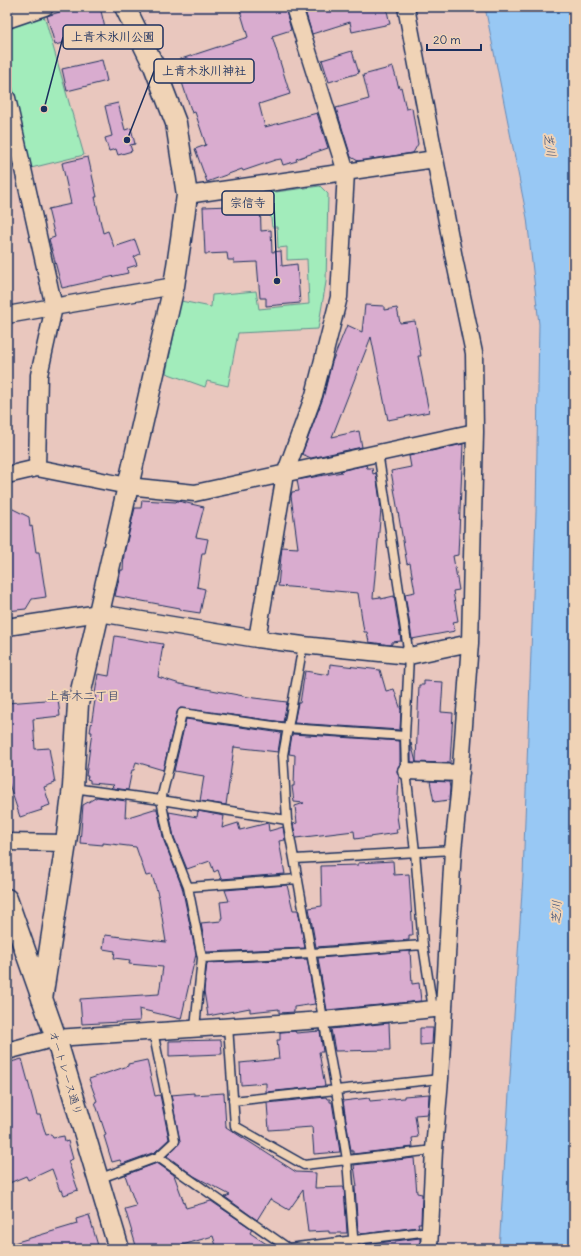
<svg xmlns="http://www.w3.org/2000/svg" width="581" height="1256" viewBox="0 0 581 1256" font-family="Delius,'Klee One',sans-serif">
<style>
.green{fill:#a2ecbb;stroke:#5e8e8c}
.water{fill:#98c8f4;stroke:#668bb8}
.building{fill:#d9accf;stroke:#1b2f5e}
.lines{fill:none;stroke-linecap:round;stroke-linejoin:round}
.service-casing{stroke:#1b2f5e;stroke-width:11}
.minor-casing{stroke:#1b2f5e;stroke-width:19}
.tertiary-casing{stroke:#1b2f5e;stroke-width:23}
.service{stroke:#f0d3b6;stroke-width:8}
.minor{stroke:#f0d3b6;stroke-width:16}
.tertiary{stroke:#f0d3b6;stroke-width:20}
.labels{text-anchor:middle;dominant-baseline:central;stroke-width:4;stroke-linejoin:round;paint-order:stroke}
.street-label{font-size:11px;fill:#1b2f5e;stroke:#f0d3b6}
.water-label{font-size:12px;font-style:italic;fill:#2e4674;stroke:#f0d3b6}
.neighbourhood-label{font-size:12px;fill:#1b2f5e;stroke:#f0d3b6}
.leader{fill:none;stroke:#1b2f5e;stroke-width:1.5}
.callout-dot{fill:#1b2f5e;stroke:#f0d3b6;stroke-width:1.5}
.callout{fill:#f0d3b6;stroke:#1b2f5e;stroke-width:1.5}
.callout-label{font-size:12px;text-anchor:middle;font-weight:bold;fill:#1b2f5e}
</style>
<rect width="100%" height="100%" fill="#e9c7be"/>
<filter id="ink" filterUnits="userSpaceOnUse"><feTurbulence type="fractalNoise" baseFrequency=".025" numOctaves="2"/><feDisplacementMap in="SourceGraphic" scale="8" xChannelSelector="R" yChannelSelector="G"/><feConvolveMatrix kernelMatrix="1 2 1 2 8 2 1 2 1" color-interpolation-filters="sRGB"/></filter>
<g filter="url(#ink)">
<path class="green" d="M 44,15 L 84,155 L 31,168 L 7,63 L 7,28 Z
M 320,186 L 328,194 L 326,282 L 318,329 L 238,333 L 228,386 L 207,381 L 205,387 L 166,373 L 181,301 L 211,307 L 212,295 L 256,291 L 259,309 L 309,304 L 307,259 L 287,260 L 287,247 L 278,248 L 277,227 L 272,227 L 268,193 Z"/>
<path class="water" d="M 485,7 L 574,7 L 574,1249 L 499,1249 L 523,876 L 536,512 L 539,324 L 527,218 Z"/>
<path class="building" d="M 75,7 L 100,7 L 106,32 L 55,45 L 47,16 Z
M 239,7 L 285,7 L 291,30 L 272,36 L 290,94 L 259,104 L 265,127 L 317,113 L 328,148 L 296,159 L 297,161 L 283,165 L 281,159 L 275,160 L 243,171 L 242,169 L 207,182 L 195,149 L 206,145 L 195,112 L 192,113 L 175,61 L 248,37 Z
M 304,7 L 388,7 L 388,10 L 387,11 L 390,24 L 352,32 L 350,22 L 312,34 Z
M 352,51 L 359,73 L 329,82 L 322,60 Z
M 102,60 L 107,81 L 67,91 L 62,69 Z
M 393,67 L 399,88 L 401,87 L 406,109 L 412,108 L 418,144 L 413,153 L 358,161 L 351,157 L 336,108 L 369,99 L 363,75 Z
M 118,103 L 125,130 L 131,128 L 135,144 L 130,145 L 132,151 L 118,155 L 116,149 L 109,151 L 105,138 L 112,136 L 105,106 Z
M 88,157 L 97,197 L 95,197 L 103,233 L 108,231 L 114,247 L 135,240 L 140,254 L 134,257 L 137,265 L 127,268 L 128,273 L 62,288 L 49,239 L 55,237 L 48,209 L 71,204 L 62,163 Z
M 260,199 L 261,231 L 271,230 L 272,252 L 281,251 L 282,266 L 297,264 L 300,303 L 266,306 L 266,298 L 260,298 L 257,262 L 234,263 L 234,260 L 228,260 L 227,253 L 205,254 L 203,207 L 230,206 L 230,200 Z
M 365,305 L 384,306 L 384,310 L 397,308 L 400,323 L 415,321 L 421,356 L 418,356 L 429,412 L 388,420 L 371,337 L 332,437 L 359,431 L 362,447 L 311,458 L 302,454 L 323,398 L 332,362 L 347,325 L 362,332 Z
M 463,444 L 458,555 L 453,556 L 459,590 L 453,591 L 458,621 L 453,622 L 455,631 L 412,639 L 405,594 L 415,592 L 410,563 L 407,564 L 391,471 L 411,467 L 409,456 Z
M 366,465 L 367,468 L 372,468 L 373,474 L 376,473 L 381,509 L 373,598 L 381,597 L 381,599 L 394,596 L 401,641 L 392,642 L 392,644 L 390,645 L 369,642 L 367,632 L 364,632 L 358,593 L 278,586 L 282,547 L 298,548 L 291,496 L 292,492 L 299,491 L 297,480 L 342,472 L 340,471 Z
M 142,500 L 176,502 L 177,501 L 178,501 L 204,507 L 196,537 L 208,539 L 205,553 L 202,553 L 197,587 L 205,589 L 200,613 L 180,610 L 180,608 L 115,596 L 121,570 L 123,570 L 124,554 L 135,508 L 141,508 Z
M 7,506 L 29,517 L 30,527 L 32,526 L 36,552 L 39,552 L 46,597 L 32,599 L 26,609 L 7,611 Z
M 115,636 L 163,644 L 158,677 L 180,684 L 254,698 L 287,702 L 283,722 L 180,708 L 177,712 L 163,770 L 136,762 L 134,770 L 132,770 L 128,790 L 111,788 L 114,785 L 90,783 L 90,780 L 87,779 L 88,776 L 86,776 L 92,732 L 90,732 L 96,694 L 95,694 L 98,674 L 109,676 Z
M 330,664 L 380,670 L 386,691 L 394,689 L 401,710 L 400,730 L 294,723 L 298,703 L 300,703 L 305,671 L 329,675 Z
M 424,681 L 443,682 L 441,712 L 453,713 L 450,763 L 411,762 L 411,743 L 416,762 L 419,685 L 424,685 Z
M 58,699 L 60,716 L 33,719 L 35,749 L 49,748 L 55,783 L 44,787 L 50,805 L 41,808 L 42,810 L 20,817 L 7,778 L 7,703 Z
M 186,719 L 281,733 L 278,752 L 234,747 L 226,805 L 200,801 L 204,776 L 174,771 Z
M 292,734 L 400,741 L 400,763 L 397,771 L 399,777 L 397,816 L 399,829 L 396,829 L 397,833 L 355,839 L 354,831 L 296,838 L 293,824 L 297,823 L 295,806 L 304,803 L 294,802 L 292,786 L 294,786 L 295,755 L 289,754 Z
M 430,781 L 449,782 L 450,788 L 449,800 L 434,802 Z
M 97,797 L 126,801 L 125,818 L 154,809 L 157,809 L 164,841 L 182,887 L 196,954 L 181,1019 L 139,1009 L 140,1021 L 82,1024 L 80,999 L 159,994 L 163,967 L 129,964 L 130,960 L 114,958 L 115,951 L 103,949 L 105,935 L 166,942 L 159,898 L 152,875 L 146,876 L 136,847 L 103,843 L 103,845 L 80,843 L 83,805 Z
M 198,811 L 224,816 L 222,828 L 238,823 L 240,830 L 268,823 L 269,831 L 283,827 L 285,840 L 279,841 L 285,874 L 221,879 L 218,870 L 214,872 L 210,861 L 187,869 L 174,837 L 169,812 L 197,817 Z
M 393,861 L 394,875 L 409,874 L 413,935 L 409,935 L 409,940 L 316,947 L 309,908 L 322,906 L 321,866 L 358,865 L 358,863 Z
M 287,885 L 293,910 L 298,910 L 305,948 L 206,952 L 201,923 L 221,921 L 221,918 L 222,918 L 220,902 L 229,901 L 225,890 Z
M 410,951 L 412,984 L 419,983 L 421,1001 L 327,1010 L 318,958 Z
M 307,959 L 315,1004 L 294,1007 L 294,1012 L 279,1013 L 279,1009 L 250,1012 L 250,1008 L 208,1016 L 204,991 L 207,963 Z
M 389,1023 L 390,1050 L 335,1051 L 331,1029 Z
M 420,1028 L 433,1028 L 432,1044 L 420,1045 Z
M 295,1031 L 296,1033 L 320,1031 L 323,1052 L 319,1052 L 325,1086 L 266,1092 L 266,1083 L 241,1085 L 240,1063 L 279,1059 L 277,1040 L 280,1040 L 280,1032 Z
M 221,1040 L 222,1054 L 169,1056 L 169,1041 Z
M 22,1059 L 37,1115 L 40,1115 L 46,1135 L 51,1134 L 53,1138 L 64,1136 L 65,1142 L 68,1141 L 73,1159 L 68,1161 L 78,1190 L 64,1195 L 62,1190 L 60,1191 L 52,1169 L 28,1180 L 26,1176 L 7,1184 L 7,1063 Z
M 147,1060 L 155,1096 L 160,1095 L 169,1139 L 155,1152 L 122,1164 L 120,1160 L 112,1162 L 104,1136 L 106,1135 L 95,1102 L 97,1101 L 89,1079 L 128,1066 L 128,1064 Z
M 194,1093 L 194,1095 L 224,1093 L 226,1127 L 296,1172 L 316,1173 L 315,1188 L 344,1187 L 347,1233 L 329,1233 L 329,1231 L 308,1232 L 303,1190 L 289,1210 L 270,1199 L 257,1220 L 225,1197 L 230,1195 L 194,1176 L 167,1156 L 180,1142 L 171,1095 Z
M 429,1094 L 428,1114 L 415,1115 L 418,1137 L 412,1138 L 413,1147 L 353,1154 L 353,1151 L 351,1151 L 343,1101 L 369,1098 L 370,1101 L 404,1098 L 404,1096 Z
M 326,1097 L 327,1099 L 330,1099 L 330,1102 L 332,1102 L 340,1152 L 314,1154 L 312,1127 L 269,1130 L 267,1103 Z
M 414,1158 L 417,1193 L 422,1194 L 421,1223 L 418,1223 L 419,1227 L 362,1234 L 361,1232 L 358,1232 L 355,1187 L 357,1187 L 354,1165 Z
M 157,1163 L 174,1175 L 186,1208 L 211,1201 L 252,1229 L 250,1233 L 274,1249 L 217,1249 L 213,1236 L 169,1249 L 137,1249 L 125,1209 L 136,1206 L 125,1175 Z
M 89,1215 L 99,1249 L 7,1249 L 7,1245 L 77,1224 L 76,1219 Z
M 420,1238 L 420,1249 L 364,1249 L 363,1245 Z"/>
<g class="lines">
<g class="service-casing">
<path id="service" d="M 378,452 L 409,656 L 405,736 L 406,771 L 415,852 L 423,945 L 433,1009
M 303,645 L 283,755 L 287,820 L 336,1090 L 347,1160 L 354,1249
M 73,788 L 161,800 L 287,820
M 295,859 L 453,850
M 188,887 L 298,879
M 202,958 L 312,953 L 423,945
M 228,1026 L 235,1126 L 304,1165 L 434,1150
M 195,1028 L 202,958 L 188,887 L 169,839 L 161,800 L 182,713 L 288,728 L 405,736
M 153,1031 L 175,1141 L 158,1157
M 233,1101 L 440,1079
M 98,1179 L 158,1157 L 288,1248 L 430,1231"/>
</g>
<g class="minor-casing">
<path id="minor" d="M 406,7 L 454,258 L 474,353 L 475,432 L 470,643 L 459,794 L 453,850 L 440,1079 L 434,1150 L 429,1249
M 7,20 L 45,7
M 7,98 L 54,307 L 39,375 L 37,468
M 187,195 L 435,159
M 7,315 L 174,286
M 7,475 L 37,468 L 128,486 L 195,493 L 475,432
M 7,627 L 99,613 L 257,639 L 303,645 L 409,656 L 470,643
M 257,639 L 285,474 L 314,395 L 339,297 L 346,172 L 294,7
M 406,771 L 461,773
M 7,842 L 66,843
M 7,1051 L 56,1038 L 323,1020 L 444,1008"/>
</g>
<g class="tertiary-casing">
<path id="tertiary" d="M 7,899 L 56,1038 L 119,1249
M 42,999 L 66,843 L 73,787 L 78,704 L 174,286 L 181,239 L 187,195 L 176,123 L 154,66 L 125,7"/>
</g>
<use href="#service" class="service"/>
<use href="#minor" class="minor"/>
<use href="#tertiary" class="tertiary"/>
</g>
</g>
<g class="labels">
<g class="street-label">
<text transform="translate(66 1073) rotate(73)">オートレース通り</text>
</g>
<g class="water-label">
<text transform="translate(550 145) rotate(80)">芝川</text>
<text transform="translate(556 912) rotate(-88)">芝川</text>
</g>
<g class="neighbourhood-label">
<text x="83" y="695">上青木二丁目</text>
</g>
</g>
<path class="leader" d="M44 109L63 37M127 140L154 71M277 281L274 203"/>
<g class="callout-dot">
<circle cx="44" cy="109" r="4"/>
<circle cx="127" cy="140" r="4"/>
<circle cx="277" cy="281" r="4"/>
</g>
<g class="callout">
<rect x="63" y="25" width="100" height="24" rx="4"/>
<rect x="154" y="59" width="100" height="24" rx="4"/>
<rect x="222" y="191" width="52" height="24" rx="4"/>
</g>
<g class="callout-label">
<text x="113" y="41">上青木氷川公園</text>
<text x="204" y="75">上青木氷川神社</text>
<text x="248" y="207">宗信寺</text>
</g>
<rect width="581" height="1256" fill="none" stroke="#f0d3b6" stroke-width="24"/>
<rect x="12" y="12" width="557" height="1232" fill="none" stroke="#1b2f5e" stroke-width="1.5" filter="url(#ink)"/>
<path d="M427 44v6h54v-6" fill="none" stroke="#1b2f5e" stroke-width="2"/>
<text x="433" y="44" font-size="12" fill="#1b2f5e" stroke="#f0d3b6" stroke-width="3" paint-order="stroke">20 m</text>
</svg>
